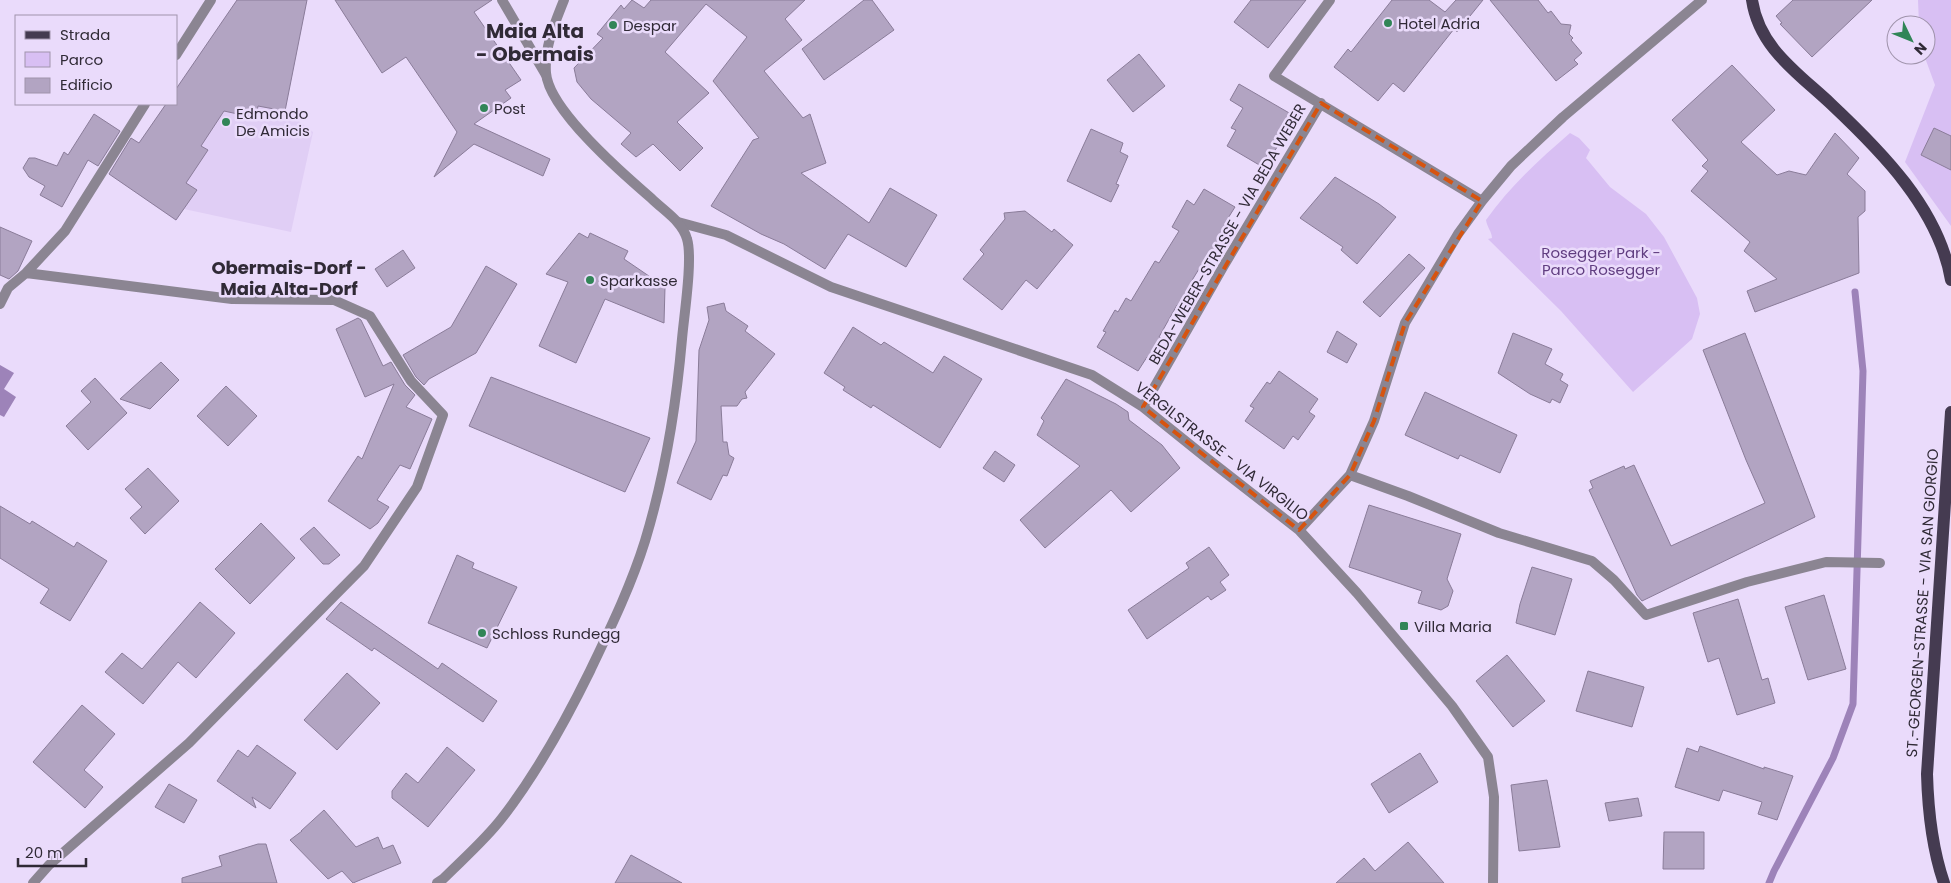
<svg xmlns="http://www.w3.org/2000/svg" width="1951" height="883" viewBox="0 0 1951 883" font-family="Poppins,sans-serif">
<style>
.built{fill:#e0cef5}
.green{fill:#d8bff3}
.water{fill:#9d83b9}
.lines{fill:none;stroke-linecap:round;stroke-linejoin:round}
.stream{stroke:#9d83b9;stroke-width:7}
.building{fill:#b2a4c2;stroke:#8a7c99}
.minor{stroke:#8b8592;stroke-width:10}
.tertiary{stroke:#8b8592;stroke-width:10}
.primary{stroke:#453b51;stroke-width:12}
.marked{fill:none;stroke:#d65410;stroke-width:4;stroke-dasharray:10 6;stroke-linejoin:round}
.poi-dot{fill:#318557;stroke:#eadbfb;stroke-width:2}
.labels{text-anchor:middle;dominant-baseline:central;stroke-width:5;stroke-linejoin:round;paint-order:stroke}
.poi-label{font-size:15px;fill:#302a36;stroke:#eadbfb;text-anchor:start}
.street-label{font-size:15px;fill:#302a36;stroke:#eadbfb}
.park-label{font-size:15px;fill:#613e81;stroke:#eadbfb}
.quarter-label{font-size:18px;font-weight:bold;fill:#302a36;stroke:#eadbfb}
.district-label{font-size:20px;font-weight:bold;fill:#302a36;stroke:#eadbfb}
</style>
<rect width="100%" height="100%" fill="#eadbfb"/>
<path class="built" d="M 237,0 L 307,0 L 285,111 L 313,132 L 291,232 L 184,209 L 176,221 L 115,178 L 166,104 L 176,104 L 176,89 Z"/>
<path class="green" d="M 1918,0 L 1951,0 L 1951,226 L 1905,162 L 1935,85 L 1924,55 L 1926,55 L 1926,25 L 1919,25 Z
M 1570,133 L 1579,138 L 1590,150 L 1586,158 L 1610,187 L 1646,214 L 1664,237 L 1697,298 L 1700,314 L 1692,339 L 1633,392 L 1561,311 L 1488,239 L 1492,238 C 1492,232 1487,227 1486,220 C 1510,186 1539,160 1570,133 Z"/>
<path class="water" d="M 0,365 L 14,373 L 4,389 L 16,397 L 4,417 L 0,415 Z"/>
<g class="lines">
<path class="stream" d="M 1769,883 L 1774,871 L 1833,758 L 1853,704 L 1863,371 L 1855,292"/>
</g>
<path class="building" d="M 237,0 L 307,0 L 285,111 L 258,106 L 256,118 L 224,111 L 201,146 L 208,150 L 186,183 L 197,190 L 176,220 L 109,174 L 131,138 L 139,143 L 166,104 L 176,104 L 176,89 Z
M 335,0 L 492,0 L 474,12 L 521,80 L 505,90 L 511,98 L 474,124 L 550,159 L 543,176 L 474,144 L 434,177 L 457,132 L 406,57 L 382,73 Z
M 632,0 L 644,8 L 651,0 L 805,0 L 785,19 L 802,40 L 764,71 L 803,118 L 810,114 L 826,163 L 801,173 L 869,223 L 890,188 L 937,215 L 906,267 L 848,234 L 825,269 L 784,244 L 761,234 L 711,206 L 753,140 L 759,138 L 713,81 L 747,37 L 706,4 L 665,52 L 709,93 L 677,122 L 703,148 L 680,171 L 653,144 L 636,157 L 621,144 L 631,133 L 591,99 L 577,82 L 574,68 L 603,38 L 597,34 L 621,5 L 624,9 Z
M 864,0 L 872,0 L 894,30 L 824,80 L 802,49 Z
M 1251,0 L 1306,0 L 1268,48 L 1234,22 Z
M 1392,0 L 1429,0 L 1445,12 L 1456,0 L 1483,0 L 1457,32 L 1454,29 L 1404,92 L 1393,83 L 1378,101 L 1334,67 L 1348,49 L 1351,52 Z
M 1490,0 L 1538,0 L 1548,13 L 1551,11 L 1561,24 L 1571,25 L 1569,34 L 1573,38 L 1571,40 L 1582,53 L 1574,60 L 1578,64 L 1556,81 Z
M 1793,0 L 1872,0 L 1812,57 L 1780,24 L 1782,23 L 1776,16 Z
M 1139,54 L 1165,86 L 1133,112 L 1107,80 Z
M 1732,65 L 1775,110 L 1741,142 L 1777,175 L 1789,171 L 1806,175 L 1835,133 L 1859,158 L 1847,174 L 1865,191 L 1865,211 L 1858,217 L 1859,273 L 1755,312 L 1747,291 L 1777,279 L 1744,251 L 1750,242 L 1691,191 L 1708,171 L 1702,166 L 1708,160 L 1672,120 Z
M 1239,84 L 1291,114 L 1282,130 L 1286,132 L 1279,144 L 1274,152 L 1270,150 L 1261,166 L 1227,146 L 1236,130 L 1231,128 L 1243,108 L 1230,100 Z
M 94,114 L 120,131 L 98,166 L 88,160 L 62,207 L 40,195 L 45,186 L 29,177 L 23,168 L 29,158 L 35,158 L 57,166 L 64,152 L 68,155 Z
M 1934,128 L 1951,136 L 1951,170 L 1921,155 Z
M 1091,129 L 1123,143 L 1120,152 L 1128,156 L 1116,184 L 1119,185 L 1111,202 L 1067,181 Z
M 1335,177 L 1379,204 L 1396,217 L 1357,264 L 1341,250 L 1343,247 L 1300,218 Z
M 1204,189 L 1235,207 L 1225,223 L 1230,226 L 1213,253 L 1210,251 L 1191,282 L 1193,283 L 1179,306 L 1177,305 L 1159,337 L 1161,338 L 1151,359 L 1147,357 L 1138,371 L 1097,347 L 1106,332 L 1103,331 L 1115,310 L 1118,312 L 1126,298 L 1131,301 L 1155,261 L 1159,263 L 1179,231 L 1172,227 L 1187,200 L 1194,205 Z
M 1025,211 L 1052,232 L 1054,229 L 1073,245 L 1037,289 L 1026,280 L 1002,310 L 963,279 L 984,254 L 980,250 L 1005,219 L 1004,213 Z
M 0,227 L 32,241 L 18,271 L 9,279 L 0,275 Z
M 579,233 L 588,238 L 590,233 L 628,251 L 624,259 L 665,287 L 664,323 L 605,299 L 576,363 L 539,346 L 568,282 L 546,274 Z
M 403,250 L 415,268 L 387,287 L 375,269 Z
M 1409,254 L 1425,268 L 1380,317 L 1363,302 Z
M 486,266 L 517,284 L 476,353 L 429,379 L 424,385 L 416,377 L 403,355 L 451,327 Z
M 724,303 L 726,311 L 748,326 L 745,331 L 775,354 L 745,392 L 747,398 L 742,399 L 737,406 L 721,406 L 723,442 L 727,442 L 729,455 L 734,458 L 727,476 L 723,475 L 711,500 L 677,483 L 696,441 L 699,350 L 709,320 L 707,307 Z
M 358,318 L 361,320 L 383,366 L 391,362 L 405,385 L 415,395 L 406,407 L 432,419 L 410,469 L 400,465 L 377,500 L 389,507 L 378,523 L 370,529 L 328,501 L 358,456 L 362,459 L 394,384 L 365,397 L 336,329 Z
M 853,327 L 881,345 L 884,342 L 933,373 L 944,356 L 982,379 L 940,448 L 873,405 L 871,408 L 843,390 L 845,387 L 824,373 Z
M 1337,331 L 1357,344 L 1347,363 L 1327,352 Z
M 1513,333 L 1552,349 L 1545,364 L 1563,374 L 1560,380 L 1568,385 L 1560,403 L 1552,399 L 1550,403 L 1530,394 L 1498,373 Z
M 1745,333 L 1815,517 L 1642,601 L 1637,595 L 1589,490 L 1593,488 L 1590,481 L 1624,466 L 1625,469 L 1634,465 L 1671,546 L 1765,503 L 1746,460 L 1703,350 Z
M 161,362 L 179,380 L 150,409 L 120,399 Z
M 1279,371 L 1318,399 L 1309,412 L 1315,416 L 1298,440 L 1293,436 L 1284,449 L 1245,421 L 1254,408 L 1250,406 L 1267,382 L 1270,384 Z
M 491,377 L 650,438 L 625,492 L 469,426 Z
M 95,378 L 127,413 L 88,450 L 66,426 L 91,402 L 81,391 Z
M 1066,379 L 1116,404 L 1128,412 L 1129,420 L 1162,445 L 1180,468 L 1131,512 L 1111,490 L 1045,548 L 1020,520 L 1080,466 L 1037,435 L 1044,421 L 1041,418 Z
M 226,386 L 257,416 L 228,446 L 197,416 Z
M 1425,392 L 1517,435 L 1500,473 L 1460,455 L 1458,459 L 1405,435 Z
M 995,451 L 1015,465 L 1004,482 L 983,468 Z
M 148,468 L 179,501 L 145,534 L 130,518 L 142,507 L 125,489 Z
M 1369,505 L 1461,534 L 1447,579 L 1453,591 L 1448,606 L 1441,610 L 1418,603 L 1422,591 L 1349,567 Z
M 0,506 L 30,524 L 32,521 L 74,547 L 77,542 L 107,561 L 70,621 L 40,603 L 49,589 L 0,558 Z
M 261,523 L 295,558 L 250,604 L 215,569 Z
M 314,527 L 340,555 L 329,564 L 323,564 L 300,539 Z
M 1209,547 L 1229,575 L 1220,582 L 1226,590 L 1211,600 L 1208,596 L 1147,639 L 1128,610 L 1189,568 L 1186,563 Z
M 457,555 L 474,563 L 472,568 L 517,587 L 487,648 L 428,623 Z
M 1532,567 L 1572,579 L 1555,635 L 1516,623 L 1520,604 Z
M 1824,595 L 1846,669 L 1808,680 L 1785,607 Z
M 1738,599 L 1762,680 L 1768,678 L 1775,703 L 1737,715 L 1719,658 L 1708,662 L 1693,613 Z
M 200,602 L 235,633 L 196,678 L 178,662 L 143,704 L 105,672 L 122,653 L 142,669 Z
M 341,602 L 438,669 L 442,663 L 497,701 L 483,722 L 374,648 L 372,651 L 326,619 Z
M 1507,655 L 1545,701 L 1513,727 L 1476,681 Z
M 1588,671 L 1644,687 L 1632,727 L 1576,711 Z
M 347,673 L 380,703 L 337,750 L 304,720 Z
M 82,705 L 115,734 L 84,770 L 103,787 L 85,808 L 33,762 Z
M 257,745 L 296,773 L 270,809 L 252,797 L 256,808 L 217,781 L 238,750 L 248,757 Z
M 1700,746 L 1764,769 L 1764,767 L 1793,776 L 1777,820 L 1758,814 L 1762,802 L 1723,790 L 1719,801 L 1675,787 L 1687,748 L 1698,752 Z
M 447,747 L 475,770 L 428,827 L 392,798 L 392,791 L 406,773 L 418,783 Z
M 1420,753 L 1438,782 L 1389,813 L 1371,784 Z
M 1547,780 L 1560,847 L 1519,851 L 1511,785 Z
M 169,784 L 197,800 L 184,823 L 155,807 Z
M 1638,798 L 1642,816 L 1609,821 L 1605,803 Z
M 324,810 L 356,847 L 378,837 L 383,849 L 393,845 L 401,863 L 353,883 L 342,871 L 328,879 L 290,840 L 302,831 L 301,831 Z
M 1664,832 L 1704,832 L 1704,869 L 1663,869 Z
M 1408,842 L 1444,883 L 1336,883 L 1364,858 L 1375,871 Z
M 258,844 L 266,844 L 277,883 L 182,883 L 182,878 L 222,866 L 219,856 Z
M 631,855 L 682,883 L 615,883 Z"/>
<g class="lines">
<path class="minor" d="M 502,0 L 546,75
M 1330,0 L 1274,76 L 1482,201
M 176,55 L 211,0
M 678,222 L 726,235 L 831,287 L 1092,375 L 1143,407 L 1204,456 L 1299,530 L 1357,593 L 1452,706 L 1488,757 L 1494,797 L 1493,883
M 26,273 L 232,299 L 334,300 L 370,316 L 411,381 L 443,415 L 417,487 L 364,566 L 189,743 L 49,865 L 33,883
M 0,304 L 8,288 L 26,273 L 65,231 L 145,104
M 1143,407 L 1223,267 L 1321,103
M 1350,475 L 1408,496 L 1499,533 L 1592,561 L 1614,580 L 1646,615 L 1747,582 L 1826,562 L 1880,563
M 1299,530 L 1350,475 L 1374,421 L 1405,323 L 1458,234 L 1482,201 L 1511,166 L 1563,117 L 1702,0"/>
<path class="tertiary" d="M 437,883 L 443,879 C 463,859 485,840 502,818 C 537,773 565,722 590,671 C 610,629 631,586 645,541 C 665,475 676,408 682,339 C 684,316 693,258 687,239 C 682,221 664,211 651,198 C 623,174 549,110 546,73 C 544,47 555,23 564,0"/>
<path class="primary" d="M 1752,0 C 1759,48 1798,73 1831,104 C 1881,151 1939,209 1951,280
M 1944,883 C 1932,848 1928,810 1927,774 L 1951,412"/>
</g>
<path class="marked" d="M 1321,103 L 1482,201 L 1405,323 L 1374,421 L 1350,475 L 1299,530 L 1143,407 Z"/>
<g class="poi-dot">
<circle cx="1388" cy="23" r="5"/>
<circle cx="613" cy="25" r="5"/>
<circle cx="484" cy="108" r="5"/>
<circle cx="226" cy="122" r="5"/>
<circle cx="590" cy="280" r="5"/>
<rect x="1399" y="621" width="10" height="10" rx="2.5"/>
<circle cx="482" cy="633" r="5"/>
</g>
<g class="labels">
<g class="poi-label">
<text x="1398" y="23">Hotel Adria</text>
<text x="623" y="25">Despar</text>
<text x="494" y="108">Post</text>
<text x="236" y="113">Edmondo<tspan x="236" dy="17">De Amicis</tspan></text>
<text x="600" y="280">Sparkasse</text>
<text x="1414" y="626">Villa Maria</text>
<text x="492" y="633">Schloss Rundegg</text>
</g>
<g class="street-label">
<text transform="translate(1227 234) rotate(-60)">BEDA-WEBER-STRASSE - VIA BEDA WEBER</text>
<text transform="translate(1222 451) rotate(38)">VERGILSTRASSE - VIA VIRGILIO</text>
<text transform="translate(1922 603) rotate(-86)">ST.-GEORGEN-STRASSE - VIA SAN GIORGIO</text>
</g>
<g class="park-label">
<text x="1601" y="252">Rosegger Park -<tspan x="1601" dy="17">Parco Rosegger</tspan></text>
</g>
<g class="quarter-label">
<text x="289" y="267">Obermais-Dorf -<tspan x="289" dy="21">Maia Alta-Dorf</tspan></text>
</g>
<g class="district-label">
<text x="535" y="31">Maia Alta<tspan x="535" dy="23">- Obermais</tspan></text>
</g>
</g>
<rect x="15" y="15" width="162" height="90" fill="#eadbfb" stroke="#a094ac"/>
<rect x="25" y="31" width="25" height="8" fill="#453b51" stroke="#a094ac"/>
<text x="60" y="40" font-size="15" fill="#302a36">Strada</text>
<rect x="25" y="52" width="25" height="15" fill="#d8bff3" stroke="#a094ac"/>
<text x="60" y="65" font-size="15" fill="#302a36">Parco</text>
<rect x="25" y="78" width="25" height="15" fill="#b2a4c2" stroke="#a094ac"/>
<text x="60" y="90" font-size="15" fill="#302a36">Edificio</text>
<g transform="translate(1911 40) rotate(133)"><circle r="24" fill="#eadbfb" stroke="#a094ac"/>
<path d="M0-4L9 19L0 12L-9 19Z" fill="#318557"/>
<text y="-8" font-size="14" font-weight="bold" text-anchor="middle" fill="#302a36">N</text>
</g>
<path d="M18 858v8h68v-8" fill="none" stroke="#302a36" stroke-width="2.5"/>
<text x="25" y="858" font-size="15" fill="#302a36" stroke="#eadbfb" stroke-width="4" paint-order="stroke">20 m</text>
</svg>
